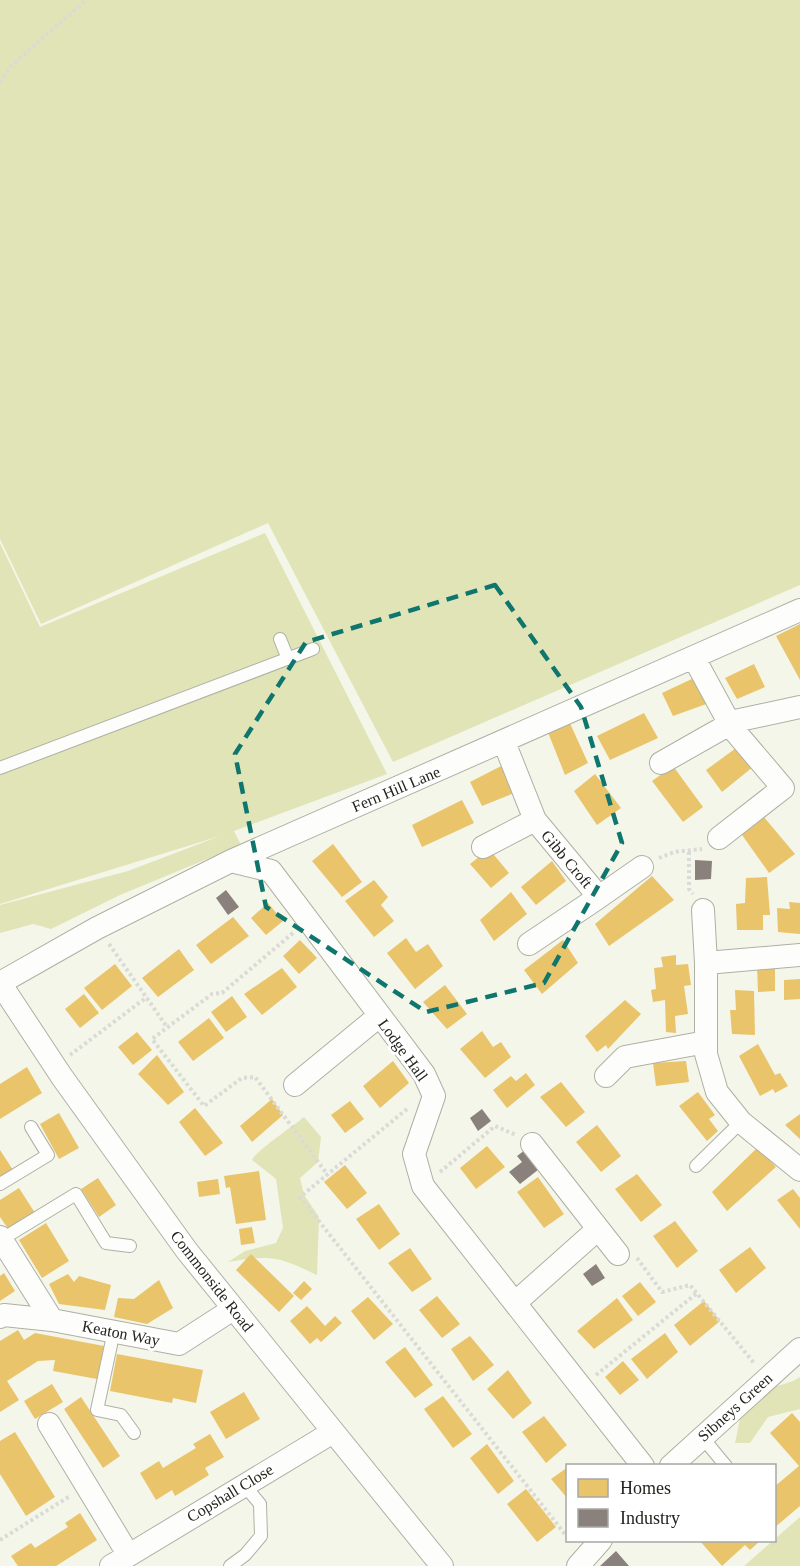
<svg xmlns="http://www.w3.org/2000/svg" width="800" height="1566" viewBox="0 0 800 1566" font-family="Georgia,serif">
<style>
.green{fill:#e1e4b6}
.homes{fill:#e9c46a}
.industry{fill:#8a817c}
.lines{fill:none;stroke-linecap:round;stroke-linejoin:round}
.service-casing{stroke:#aeb0a5;stroke-width:14}
.minor-casing{stroke:#aeb0a5;stroke-width:24}
.path{stroke:#dadad6;stroke-width:4;stroke-dasharray:3 3;stroke-linecap:butt}
.service{stroke:#fdfefc;stroke-width:12}
.minor{stroke:#fdfefc;stroke-width:22}
.marked{fill:none;stroke:#0f766e;stroke-width:4.5;stroke-dasharray:12 8;stroke-linejoin:round}
.labels{text-anchor:middle;dominant-baseline:central;stroke-width:6;stroke-linejoin:round;paint-order:stroke}
.street-label{font-size:16px;fill:#24251d;stroke:#fff}
</style>
<rect width="100%" height="100%" fill="#f4f6e9"/>
<path class="green" d="M 0,0 L 800,0 L 800,585 L 393,762 L 268,523 L 41,624 L 0,539 Z
M 265,533 L 387,774 L 234,831 L 241,845 L 120,895 L 51,929 L 33,924 L 0,933 L 0,905 L 128,871 L 220,836 L 0,904 L 0,543 L 40,627 Z
M 304,1117 L 321,1137 L 318,1162 L 300,1178 L 304,1195 L 319,1217 L 317,1275 C 277,1256 272,1255 228,1262 L 245,1251 L 276,1243 L 283,1228 L 276,1179 L 252,1160 C 256,1151 292,1127 304,1117 Z
M 800,1377 L 800,1409 L 768,1417 L 750,1443 L 735,1443 C 740,1424 741,1393 764,1388 C 777,1386 789,1384 800,1377 Z
M 800,1517 L 800,1566 L 744,1566 Z"/>
<path class="homes" d="M 800,624 L 800,680 L 776,636 Z
M 754,664 L 765,687 L 737,699 L 725,678 Z
M 696,677 L 709,703 L 673,716 L 662,693 Z
M 644,713 L 658,738 L 610,760 L 597,736 Z
M 568,719 L 588,763 L 565,775 L 547,730 Z
M 743,743 L 759,762 L 722,792 L 706,770 Z
M 507,763 L 519,791 L 482,806 L 470,782 Z
M 673,766 L 703,807 L 683,822 L 652,781 Z
M 595,774 L 621,808 L 597,825 L 574,791 Z
M 462,800 L 474,823 L 422,847 L 412,825 Z
M 763,816 L 795,854 L 769,873 L 740,832 Z
M 333,844 L 362,882 L 342,897 L 312,861 Z
M 489,849 L 509,873 L 491,888 L 470,864 Z
M 552,861 L 566,881 L 536,905 L 521,887 Z
M 652,876 L 674,900 L 609,946 L 595,924 Z
M 767,877 L 770,915 L 763,915 L 763,930 L 737,930 L 736,904 L 745,903 L 746,878 Z
M 374,880 L 388,897 L 381,905 L 394,921 L 374,937 L 345,901 Z
M 511,892 L 527,914 L 494,941 L 480,920 Z
M 789,902 L 800,903 L 800,934 L 778,932 L 777,908 L 790,909 Z
M 268,903 L 283,921 L 266,935 L 251,918 Z
M 233,917 L 249,936 L 211,964 L 196,945 Z
M 406,938 L 416,952 L 428,944 L 443,966 L 415,989 L 387,953 Z
M 300,940 L 317,958 L 299,974 L 283,956 Z
M 563,940 L 578,963 L 542,994 L 524,970 Z
M 179,949 L 194,970 L 158,997 L 142,978 Z
M 676,955 L 676,965 L 688,964 L 691,985 L 684,986 L 688,1014 L 675,1016 L 676,1033 L 666,1032 L 665,1000 L 653,1002 L 651,990 L 656,989 L 654,968 L 663,967 L 661,957 Z
M 115,964 L 132,986 L 102,1010 L 84,988 Z
M 775,964 L 775,991 L 758,992 L 757,966 Z
M 282,968 L 297,987 L 262,1015 L 244,994 Z
M 800,979 L 800,999 L 784,1000 L 784,980 Z
M 445,985 L 467,1014 L 447,1029 L 423,1002 Z
M 735,990 L 754,991 L 755,1035 L 732,1034 L 730,1010 L 736,1010 Z
M 84,994 L 99,1013 L 80,1028 L 65,1009 Z
M 232,996 L 247,1017 L 226,1032 L 211,1012 Z
M 625,1000 L 641,1014 L 608,1049 L 606,1045 L 597,1052 L 585,1036 Z
M 209,1018 L 224,1038 L 193,1061 L 178,1042 Z
M 482,1031 L 493,1047 L 501,1042 L 511,1057 L 485,1078 L 460,1049 Z
M 137,1032 L 152,1050 L 133,1065 L 118,1047 Z
M 758,1044 L 775,1075 L 780,1073 L 788,1086 L 775,1093 L 773,1089 L 760,1096 L 739,1056 Z
M 157,1055 L 184,1092 L 168,1105 L 138,1074 Z
M 393,1061 L 409,1083 L 380,1108 L 363,1086 Z
M 686,1061 L 689,1082 L 656,1086 L 653,1063 Z
M 27,1067 L 42,1093 L 0,1119 L 0,1084 Z
M 526,1073 L 535,1085 L 507,1108 L 493,1090 L 511,1076 L 516,1081 Z
M 561,1082 L 585,1112 L 566,1127 L 540,1097 Z
M 698,1092 L 715,1115 L 709,1119 L 718,1131 L 707,1141 L 679,1106 Z
M 272,1099 L 283,1115 L 252,1142 L 240,1126 Z
M 350,1101 L 364,1119 L 345,1133 L 331,1115 Z
M 195,1108 L 223,1143 L 205,1156 L 179,1122 Z
M 59,1113 L 79,1148 L 59,1159 L 40,1124 Z
M 800,1114 L 800,1139 L 785,1125 Z
M 597,1125 L 621,1156 L 601,1172 L 576,1142 Z
M 487,1146 L 505,1167 L 476,1189 L 460,1168 Z
M 758,1147 L 776,1167 L 727,1211 L 712,1192 Z
M 0,1150 L 13,1170 L 0,1178 Z
M 345,1165 L 367,1193 L 347,1209 L 324,1182 Z
M 259,1171 L 266,1220 L 236,1224 L 230,1187 L 226,1188 L 224,1176 Z
M 637,1174 L 662,1205 L 641,1222 L 615,1189 Z
M 538,1177 L 564,1214 L 544,1228 L 517,1192 Z
M 98,1178 L 116,1205 L 99,1217 L 81,1189 Z
M 218,1179 L 220,1194 L 199,1197 L 197,1182 Z
M 19,1188 L 35,1213 L 9,1230 L 0,1217 L 0,1200 Z
M 793,1189 L 800,1198 L 800,1229 L 777,1200 Z
M 379,1204 L 400,1234 L 379,1250 L 356,1219 Z
M 675,1221 L 698,1251 L 677,1268 L 653,1236 Z
M 46,1223 L 69,1261 L 42,1278 L 19,1240 Z
M 252,1227 L 255,1243 L 241,1245 L 239,1229 Z
M 750,1247 L 766,1268 L 736,1293 L 719,1270 Z
M 410,1248 L 432,1279 L 412,1292 L 388,1263 Z
M 251,1254 L 294,1296 L 279,1312 L 236,1270 Z
M 4,1273 L 15,1291 L 0,1301 L 0,1276 Z
M 68,1274 L 74,1282 L 79,1276 L 111,1285 L 105,1310 L 59,1304 L 49,1284 Z
M 159,1280 L 173,1308 L 147,1324 L 114,1317 L 118,1298 L 134,1299 Z
M 304,1281 L 312,1289 L 301,1300 L 293,1293 Z
M 640,1282 L 656,1302 L 638,1316 L 622,1296 Z
M 437,1296 L 460,1324 L 442,1338 L 419,1310 Z
M 368,1297 L 393,1324 L 374,1340 L 351,1311 Z
M 617,1298 L 633,1320 L 594,1349 L 577,1331 Z
M 704,1301 L 720,1321 L 690,1346 L 674,1325 Z
M 307,1306 L 325,1326 L 335,1316 L 342,1323 L 321,1342 L 317,1338 L 310,1344 L 290,1321 Z
M 18,1330 L 24,1340 L 35,1333 L 104,1346 L 97,1379 L 53,1371 L 55,1360 L 38,1361 L 7,1381 L 19,1400 L 0,1412 L 0,1341 Z
M 665,1333 L 678,1352 L 647,1379 L 631,1359 Z
M 470,1336 L 494,1365 L 473,1381 L 451,1349 Z
M 405,1347 L 433,1385 L 415,1398 L 385,1362 Z
M 117,1354 L 203,1370 L 196,1403 L 173,1398 L 172,1403 L 110,1391 Z
M 623,1361 L 639,1380 L 620,1395 L 605,1377 Z
M 508,1370 L 532,1403 L 513,1419 L 487,1389 Z
M 52,1384 L 63,1402 L 35,1419 L 24,1401 Z
M 244,1392 L 260,1419 L 226,1439 L 210,1412 Z
M 443,1396 L 472,1434 L 453,1448 L 424,1409 Z
M 81,1397 L 120,1456 L 103,1468 L 64,1409 Z
M 792,1413 L 800,1422 L 800,1506 L 774,1528 L 774,1487 L 799,1466 L 770,1433 Z
M 544,1416 L 567,1445 L 546,1463 L 522,1432 Z
M 15,1432 L 55,1497 L 26,1516 L 0,1474 L 0,1441 Z
M 210,1434 L 224,1457 L 205,1468 L 209,1475 L 175,1496 L 172,1490 L 156,1500 L 140,1473 L 159,1461 L 163,1468 L 196,1448 L 193,1444 Z
M 487,1444 L 514,1481 L 498,1494 L 470,1458 Z
M 568,1467 L 568,1499 L 551,1479 Z
M 526,1489 L 556,1527 L 537,1542 L 507,1504 Z
M 80,1513 L 97,1540 L 56,1566 L 18,1566 L 11,1556 L 31,1543 L 35,1548 L 68,1527 L 65,1523 Z
M 699,1540 L 761,1540 L 750,1550 L 745,1545 L 722,1566 Z"/>
<path class="industry" d="M 695,860 L 712,861 L 711,879 L 695,880 Z
M 226,890 L 239,907 L 228,915 L 216,898 Z
M 482,1109 L 491,1121 L 478,1131 L 470,1118 Z
M 529,1147 L 543,1166 L 520,1184 L 509,1172 L 522,1162 L 517,1156 Z
M 596,1264 L 605,1278 L 592,1286 L 583,1274 Z
M 616,1551 L 629,1566 L 600,1566 Z"/>
<g class="lines">
<g class="service-casing">
<path id="service" d="M 280,639 L 288,659
M 0,768 L 313,649
M 696,1166 L 741,1122
M 0,1184 L 48,1155 L 31,1127
M 2,1239 L 76,1194 L 106,1243 L 130,1246
M 114,1331 L 97,1410 L 121,1415 L 134,1433
M 702,1437 L 726,1466
M 230,1566 L 245,1555 L 261,1536 L 260,1504 L 244,1485"/>
</g>
<g class="minor-casing">
<path id="minor" d="M 694,658 L 732,728 L 783,788 L 719,838
M 504,742 L 535,820 L 599,897 L 642,867
M 661,763 L 735,721 L 800,707
M 483,847 L 535,820
M 231,861 L 271,871 L 424,1074 L 434,1096 L 414,1154 L 423,1186 L 643,1466
M 703,910 L 706,963 L 706,1054 L 717,1092 L 741,1122 L 800,1170
M 529,944 L 599,897
M 706,963 L 800,955
M 606,1076 L 625,1057 L 706,1042
M 295,1085 L 379,1016
M 532,1144 L 618,1254
M 0,1237 L 52,1320
M 516,1302 L 598,1229
M 0,1317 L 4,1315 L 52,1320 L 179,1344 L 233,1309
M 49,1424 L 128,1554
M 671,1466 L 800,1349
M 111,1566 L 333,1432
M 442,1566 L 187,1251 L 62,1077 L 0,983 L 97,928 L 231,861 L 800,610
M 578,1566 L 601,1540"/>
</g>
<path class="path" d="M 0,82 L 11,66 L 86,0
M 689,852 L 689,889 L 693,894
M 659,858 L 674,852 L 702,849
M 293,933 L 222,993 L 212,994 L 152,1039 L 204,1106 L 242,1078 L 255,1077 L 327,1174
M 109,944 L 167,1027
M 70,1055 L 147,997
M 407,1109 L 300,1197 L 568,1538
M 440,1172 L 495,1126 L 516,1135
M 637,1258 L 662,1292 L 690,1285 L 754,1363
M 596,1375 L 697,1293
M 0,1540 L 70,1496"/>
<use href="#service" class="service"/>
<use href="#minor" class="minor"/>
</g>
<path class="marked" d="M 495,585 L 581,707 L 622,843 L 544,983 L 426,1012 L 266,907 L 235,754 L 306,642 Z"/>
<g class="labels">
<g class="street-label">
<text transform="translate(396 789) rotate(-23)">Fern Hill Lane</text>
<text transform="translate(567 859) rotate(50)">Gibb Croft</text>
<text transform="translate(403 1050) rotate(54)">Lodge Hall</text>
<text transform="translate(212 1281) rotate(52)">Commonside Road</text>
<text transform="translate(121 1333) rotate(11)">Keaton Way</text>
<text transform="translate(735 1407) rotate(-42)">Sibneys Green</text>
<text transform="translate(230 1493) rotate(-31)">Copshall Close</text>
</g>
</g>
<rect x="566" y="1464" width="210" height="78" fill="#ffffff" stroke="#a7a8a5" stroke-width="1.5"/>
<rect x="578" y="1479" width="30" height="18" fill="#e9c46a" stroke="#a7a8a5" stroke-width="1.5"/>
<text x="620" y="1494" font-size="18" fill="#24251d">Homes</text>
<rect x="578" y="1509" width="30" height="18" fill="#8a817c" stroke="#a7a8a5" stroke-width="1.5"/>
<text x="620" y="1524" font-size="18" fill="#24251d">Industry</text>
</svg>
